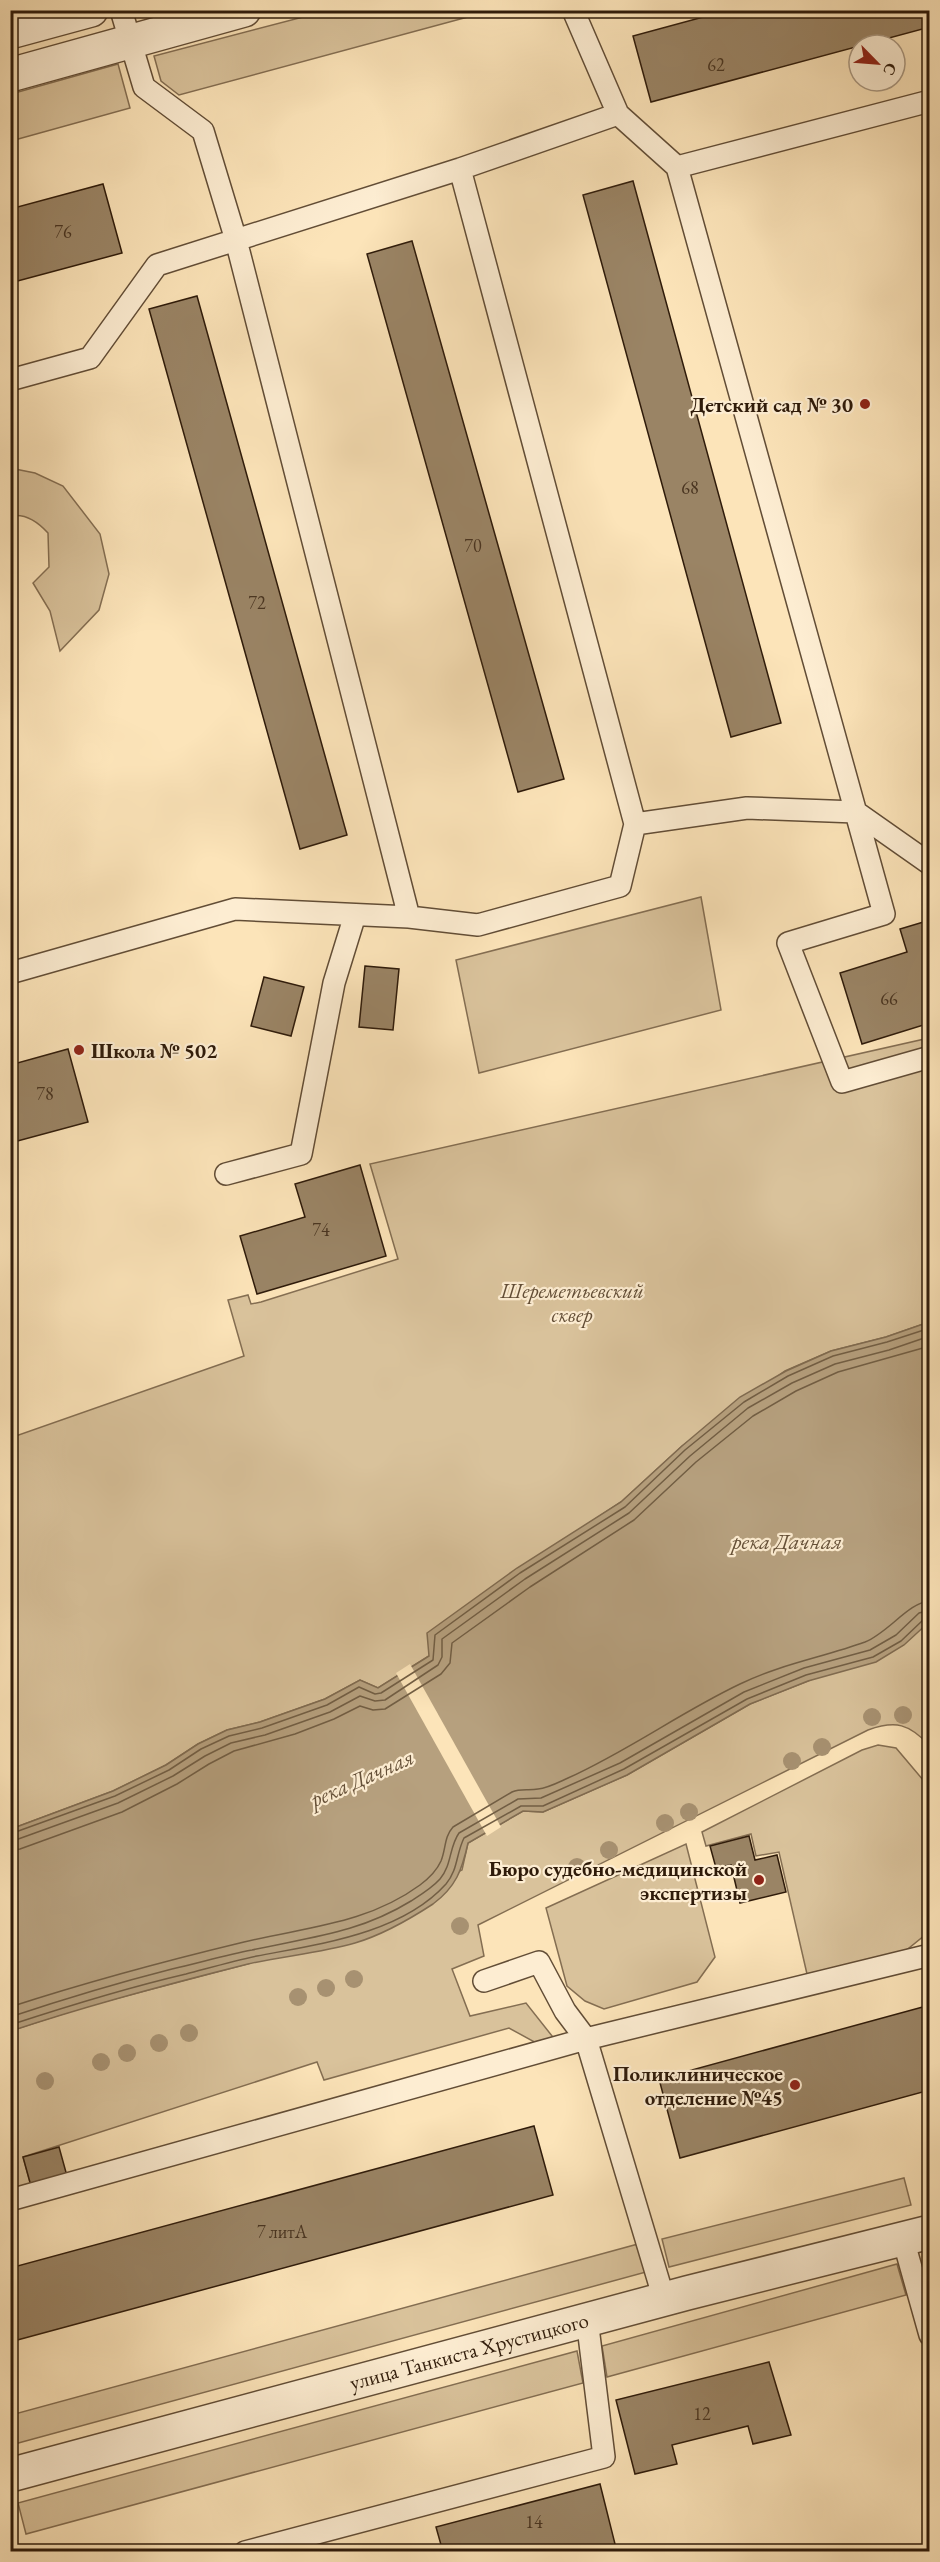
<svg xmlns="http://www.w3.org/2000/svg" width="940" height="2562" viewBox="0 0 940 2562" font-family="'EB Garamond',serif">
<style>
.green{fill:#d9c29b;stroke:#846e52;stroke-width:1.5}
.water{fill:#b6a07e;stroke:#806b50;stroke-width:1.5}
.pier{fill:#fce4b9}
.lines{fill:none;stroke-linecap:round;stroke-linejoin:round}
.shore{stroke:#725e44;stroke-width:1.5}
.building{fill:#9a8465;stroke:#2f1b0a;stroke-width:1.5}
.service-casing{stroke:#624d36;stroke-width:24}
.minor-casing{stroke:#624d36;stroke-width:36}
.tertiary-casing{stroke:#624d36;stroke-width:36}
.service{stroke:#fdedd2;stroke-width:21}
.minor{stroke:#fdedd2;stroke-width:33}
.tertiary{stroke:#fdedd2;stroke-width:33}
.tree{fill:#a79171}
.poi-dot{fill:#8f2418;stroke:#fdedd2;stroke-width:2}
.labels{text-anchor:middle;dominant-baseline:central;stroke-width:4.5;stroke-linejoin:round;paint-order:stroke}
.number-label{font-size:18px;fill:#4a3521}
.poi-label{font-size:21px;font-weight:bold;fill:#2f1b0a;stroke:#fdedd2;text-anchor:end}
.park-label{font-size:21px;font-style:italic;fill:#624d36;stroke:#fdedd2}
.street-label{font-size:21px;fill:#2f1b0a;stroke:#fdedd2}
.water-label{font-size:22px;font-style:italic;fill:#655038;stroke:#fdedd2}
</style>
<rect width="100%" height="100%" fill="#fce4b9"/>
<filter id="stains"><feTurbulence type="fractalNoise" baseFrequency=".00333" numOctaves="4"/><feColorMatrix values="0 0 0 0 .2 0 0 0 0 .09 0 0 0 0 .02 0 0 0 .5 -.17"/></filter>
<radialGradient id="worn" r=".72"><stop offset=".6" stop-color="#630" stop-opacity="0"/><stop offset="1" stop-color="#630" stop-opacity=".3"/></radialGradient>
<path class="green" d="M 326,11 L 490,11 L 179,95 L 161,81 L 154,56 Z
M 118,64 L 130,108 L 11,141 L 11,94 Z
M 10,468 L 35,473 L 63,486 L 100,534 L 109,574 L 99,610 L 60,651 L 50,611 L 33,583 L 49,567 L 48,533 C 38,522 26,513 11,516 Z
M 701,897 L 721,1010 L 479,1073 L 456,960 Z
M 929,1038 L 929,1322 L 886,1337 L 831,1351 L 785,1371 L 682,1446 L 621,1502 L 571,1535 L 429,1656 L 378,1688 L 360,1680 L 325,1699 L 260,1722 L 227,1730 L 198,1744 L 166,1765 L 113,1791 L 11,1829 L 10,1438 L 244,1356 L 228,1300 L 248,1295 L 251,1304 L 261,1302 L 398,1259 L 370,1164 Z
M 929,1622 L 929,1745 C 909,1724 896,1720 868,1730 L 478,1925 L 484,1956 L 452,1969 L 470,2016 L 526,2003 L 556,2041 L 538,2044 L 509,2028 L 324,2080 L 317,2062 L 23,2157 L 31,2186 L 11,2191 L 10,2031 L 84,2007 L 251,1963 L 462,1870 L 468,1843 L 523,1811 L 543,1812 L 627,1775 L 750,1704 L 808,1681 Z
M 878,1745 L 896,1748 L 929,1787 L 929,1928 L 925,1935 L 904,1952 L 807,1974 L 779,1852 L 756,1856 L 751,1834 L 706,1846 L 702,1832 L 862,1750 Z
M 686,1844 L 715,1957 L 697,1982 L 604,2009 L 585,2001 L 567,1986 L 546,1908 Z
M 904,2178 L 911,2205 L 669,2267 L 662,2239 Z
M 638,2244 L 646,2272 L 11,2445 L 11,2415 Z
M 897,2264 L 906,2295 L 607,2377 L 602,2346 Z
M 577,2351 L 583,2383 L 26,2534 L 18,2503 Z"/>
<path class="water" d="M 929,1322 L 929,1622 L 904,1645 L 876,1662 L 808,1681 L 750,1704 L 627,1775 L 543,1812 L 523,1811 L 468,1843 C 462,1870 456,1887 433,1904 C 410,1919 382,1935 355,1943 C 320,1953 283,1956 248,1964 C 168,1984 89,2005 11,2031 L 11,1829 L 113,1791 L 166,1765 L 198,1744 L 227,1730 L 260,1722 L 325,1699 L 360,1680 L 378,1688 L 429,1656 L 427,1633 L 517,1568 L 621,1502 L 682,1446 L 740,1397 L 786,1371 L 831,1351 L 886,1337 Z"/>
<path class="pier" d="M 410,1664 L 501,1827 L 487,1836 L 396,1673 Z"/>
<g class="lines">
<path class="shore" d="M 10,1834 L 115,1796 L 169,1770 L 201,1749 L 229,1736 L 262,1728 L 327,1705 L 359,1687 L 375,1694 L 381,1693 L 433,1660 L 435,1635 L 520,1573 L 625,1507 L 685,1450 L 744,1402 L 788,1376 L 833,1356 L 887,1342 L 930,1328
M 10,1842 L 118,1803 L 173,1776 L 205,1756 L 231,1743 L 265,1735 L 330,1712 L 360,1696 L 375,1701 L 385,1700 L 438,1665 L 442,1657 L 442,1639 L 525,1579 L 629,1513 L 690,1456 L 748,1408 L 792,1383 L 835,1364 L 889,1350 L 930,1336
M 10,1851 L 20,1849 L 122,1812 L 177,1784 L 209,1764 L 234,1751 L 295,1734 L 334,1719 L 360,1706 L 373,1710 L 385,1709 L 441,1674 L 450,1663 L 452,1643 L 530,1587 L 634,1520 L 696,1462 L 753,1416 L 796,1391 L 838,1372 L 930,1346
M 10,2007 C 87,1982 165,1961 244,1942 C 306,1927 367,1924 420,1885 C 428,1879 437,1870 441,1861 C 446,1849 444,1837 453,1827 L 512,1792 C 521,1788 529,1791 538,1789 C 548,1788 559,1782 568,1778 C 628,1751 681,1712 740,1684 C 781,1664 824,1657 865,1642 C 888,1633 909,1602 930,1601
M 10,2017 C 64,1999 117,1983 172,1969 C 199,1963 225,1955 252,1950 C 311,1937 359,1933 411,1901 C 422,1894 432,1888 440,1879 C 452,1865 449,1847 459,1833 L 518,1799 L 541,1798 L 620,1763 L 744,1692 L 804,1668 L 870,1650 L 896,1635 L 919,1613 L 930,1610
M 10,2025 C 68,2006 126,1988 186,1974 C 209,1968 233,1961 257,1956 C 319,1944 401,1934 446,1884 C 458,1870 456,1854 464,1838 L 521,1806 L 543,1806 L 624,1769 L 747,1699 L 806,1675 L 873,1657 L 901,1641 L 923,1620 L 930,1618"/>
</g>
<path class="building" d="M 729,10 L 930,10 L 930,27 L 651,102 L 633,36 Z
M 633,181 L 781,723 L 731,737 L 583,195 Z
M 103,184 L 122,253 L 10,283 L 10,209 Z
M 412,241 L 564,779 L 518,792 L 367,254 Z
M 197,296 L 347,835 L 300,849 L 149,309 Z
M 930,920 L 930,1023 L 862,1044 L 840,973 L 907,952 L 900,929 Z
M 365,966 L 399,969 L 393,1030 L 359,1027 Z
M 264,977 L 304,987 L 291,1036 L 251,1026 Z
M 68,1049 L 88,1122 L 10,1143 L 10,1065 Z
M 360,1165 L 386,1256 L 257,1294 L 240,1236 L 305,1217 L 295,1184 Z
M 749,1836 L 755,1860 L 777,1855 L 786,1892 L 740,1903 L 731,1865 L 716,1868 L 710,1846 Z
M 930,2005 L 930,2090 L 680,2158 L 659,2079 Z
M 534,2126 L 553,2195 L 10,2342 L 10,2268 Z
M 59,2147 L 67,2176 L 31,2186 L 23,2157 Z
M 769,2362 L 791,2435 L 753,2444 L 748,2426 L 672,2445 L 677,2464 L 635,2474 L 616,2400 Z
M 600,2484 L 617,2552 L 443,2552 L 436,2527 Z"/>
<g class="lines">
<g class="service-casing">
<path id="service" d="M 121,10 L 144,87 L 203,131 L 236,240 L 409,917
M 573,10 L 618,114 L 677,167 L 884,914 L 788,943 L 842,1082 L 930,1057
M 677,167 L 930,101
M 460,169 L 635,824
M 10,380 L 90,358 L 157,265 L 460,169 L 618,114
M 10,973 L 235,909 L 409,917 L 478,925 L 620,886 L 635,824 L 747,808 L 856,812 L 930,864
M 226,1174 L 301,1154 L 334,983 L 355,915
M 484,1981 L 539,1962 L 565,2011 L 586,2039 L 930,1955
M 10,2200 L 586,2039 L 664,2299
M 903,2239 L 930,2335
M 245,2552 L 604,2457 L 587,2319"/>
</g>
<g class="minor-casing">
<path id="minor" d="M 10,2475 L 687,2293 L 930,2232"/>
</g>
<g class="tertiary-casing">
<path id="tertiary" d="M 10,32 L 91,10
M 10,75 L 244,10"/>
</g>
<use href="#service" class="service"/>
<use href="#minor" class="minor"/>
<use href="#tertiary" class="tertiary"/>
</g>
<g class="tree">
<circle cx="903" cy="1715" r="9"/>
<circle cx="872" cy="1717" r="9"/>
<circle cx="822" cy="1747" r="9"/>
<circle cx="792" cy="1761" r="9"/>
<circle cx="689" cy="1812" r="9"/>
<circle cx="665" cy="1823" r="9"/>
<circle cx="609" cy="1850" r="9"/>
<circle cx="577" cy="1867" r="9"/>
<circle cx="460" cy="1926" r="9"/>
<circle cx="354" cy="1979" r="9"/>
<circle cx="326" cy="1988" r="9"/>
<circle cx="298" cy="1997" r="9"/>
<circle cx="189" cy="2033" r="9"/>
<circle cx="159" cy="2043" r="9"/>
<circle cx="127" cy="2053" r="9"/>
<circle cx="101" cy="2062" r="9"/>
<circle cx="45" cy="2081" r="9"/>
</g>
<g class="poi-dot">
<circle cx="865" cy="404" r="6"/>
<circle cx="79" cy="1050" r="6"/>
<circle cx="759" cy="1880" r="6"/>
<circle cx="795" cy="2085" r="6"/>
</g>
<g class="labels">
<g class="number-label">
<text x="716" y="64">62</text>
<text x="63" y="231">76</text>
<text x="690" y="487">68</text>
<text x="473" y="545">70</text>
<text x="257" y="602">72</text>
<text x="889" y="998">66</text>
<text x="45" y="1093">78</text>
<text x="321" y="1229">74</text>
<text x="282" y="2231">7 литА</text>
<text x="702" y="2413">12</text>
<text x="534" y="2521">14</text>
</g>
<g class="poi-label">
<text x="853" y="404">Детский сад № 30</text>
<text x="91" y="1050" text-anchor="start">Школа № 502</text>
<text x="747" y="1868">Бюро судебно-медицинской<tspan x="747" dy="24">экспертизы</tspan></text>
<text x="783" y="2073">Поликлиническое<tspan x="783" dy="24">отделение №45</tspan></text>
</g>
<g class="park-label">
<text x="572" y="1290">Шереметьевский<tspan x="572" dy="24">сквер</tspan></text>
</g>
<g class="street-label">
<text transform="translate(469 2351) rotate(-15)">улица Танкиста Хрустицкого</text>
</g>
<g class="water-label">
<text x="787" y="1541">река Дачная</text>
<text transform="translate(362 1778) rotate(-24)">река Дачная</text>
</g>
</g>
<rect width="940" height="2562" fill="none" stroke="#fce4b9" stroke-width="36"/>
<rect x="12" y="12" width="916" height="2538" fill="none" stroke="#2f1b0a" stroke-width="3"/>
<rect x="18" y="18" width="904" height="2526" fill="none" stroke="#2f1b0a" stroke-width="1.5"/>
<g transform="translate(877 63) rotate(115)"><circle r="28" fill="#fdedd2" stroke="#ab9982" stroke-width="1.5"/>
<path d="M0-4.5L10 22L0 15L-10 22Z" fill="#8f2418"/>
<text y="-9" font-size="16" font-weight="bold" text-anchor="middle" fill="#2f1b0a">С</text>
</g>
<rect width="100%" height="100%" filter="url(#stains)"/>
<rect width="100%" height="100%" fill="url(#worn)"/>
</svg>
